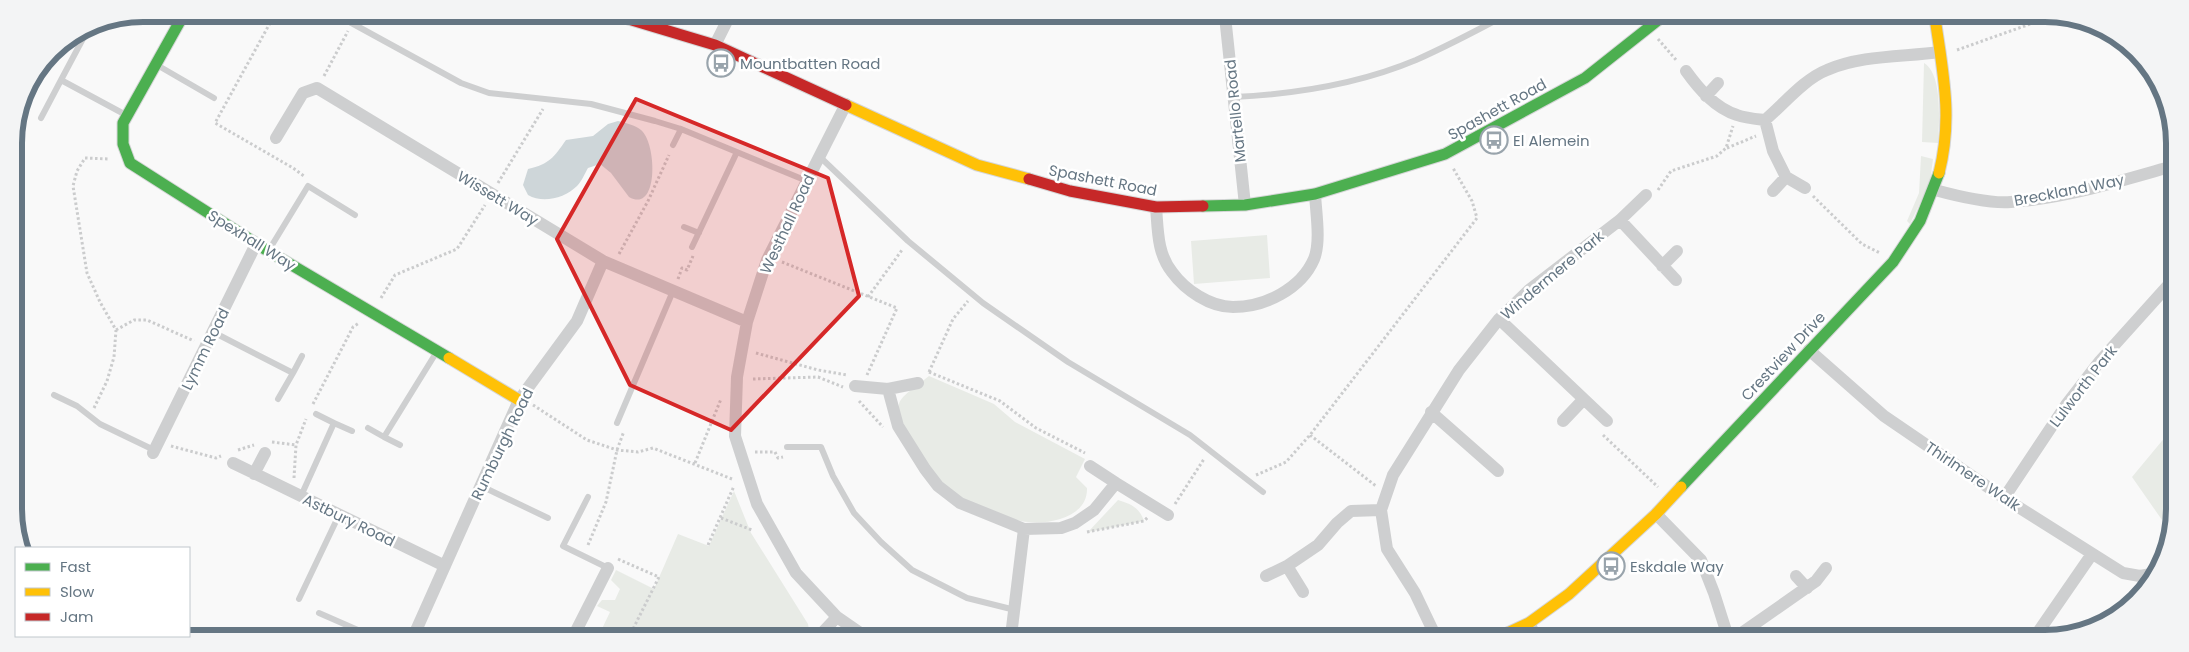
<svg xmlns="http://www.w3.org/2000/svg" width="2189" height="652" viewBox="0 0 2189 652" font-family="Poppins,sans-serif">
<style>
.green{fill:#e8ebe6}
.water{fill:#ced6d9}
.lines{fill:none;stroke-linecap:round;stroke-linejoin:round}
.fast-casing{stroke:#d5d6d7;stroke-width:13}
.slow-casing{stroke:#d5d6d7;stroke-width:13}
.jam-casing{stroke:#d5d6d7;stroke-width:13}
.path{stroke:#cbcccd;stroke-width:3;stroke-dasharray:2.5 2.5;stroke-linecap:butt}
.lane{stroke:#cecfd0;stroke-width:6}
.street{stroke:#cecfd0;stroke-width:12}
.fast{stroke:#4caf50;stroke-width:11}
.slow{stroke:#ffc107;stroke-width:11}
.jam{stroke:#c62828;stroke-width:11}
.marked{fill:#d62828;fill-opacity:0.2;stroke:#d62828;stroke-width:4;stroke-linejoin:round}
.labels{text-anchor:middle;dominant-baseline:central;stroke-width:5;stroke-linejoin:round;paint-order:stroke}
.poi-label{font-size:15px;fill:#657683;stroke:#fff;text-anchor:start}
.street-label{font-size:15px;fill:#657683;stroke:#fff}
.rim{fill:none;stroke:#657683;stroke-width:6}
</style>
<rect width="100%" height="100%" fill="#f9f9f9"/>
<path class="green" d="M 1924,63 C 1943,74 1939,123 1938,143 L 1922,142 Z
M 1921,156 L 1933,159 L 1930,182 L 1910,224 L 1907,221 L 1919,193 Z
M 1267,235 L 1270,278 L 1194,284 L 1191,241 Z
M 929,376 L 994,404 L 1015,422 L 1085,459 L 1076,477 L 1087,488 C 1088,519 1045,526 1021,521 C 1007,518 983,510 970,504 C 944,490 932,470 916,446 C 909,436 896,417 899,404 C 901,395 921,383 929,376 Z
M 2171,430 L 2171,542 L 2165,551 L 2162,520 L 2132,477 Z
M 734,491 L 751,533 L 808,624 L 809,630 L 804,635 L 599,635 L 610,612 L 597,606 L 602,600 L 615,600 L 620,589 L 611,580 L 616,570 L 654,589 L 678,534 L 709,546 Z
M 1118,500 C 1131,504 1140,508 1144,521 L 1088,532 Z"/>
<path class="water" d="M 618,121 C 626,123 635,125 641,130 C 657,143 659,214 629,197 L 611,173 L 600,164 L 588,168 C 585,173 582,181 577,186 C 565,198 543,204 528,195 L 523,185 L 528,169 C 550,164 554,157 566,140 L 593,136 L 608,124 Z"/>
<g class="lines">
<g class="fast-casing">
<path id="fast" d="M 184,14 L 123,123 L 123,144 L 130,163 L 268,251 L 449,358
M 1203,206 L 1245,205 L 1315,194 L 1445,154 L 1585,78 L 1662,17
M 1681,487 L 1893,262 L 1920,221 L 1939,173"/>
</g>
<g class="slow-casing">
<path id="slow" d="M 1935,18 C 1943,73 1953,118 1939,173
M 846,105 L 977,165 L 1029,179
M 449,358 L 519,400
M 1499,637 L 1529,623 L 1569,594 L 1656,514 L 1681,487"/>
</g>
<g class="jam-casing">
<path id="jam" d="M 615,15 L 715,45 L 846,105
M 1029,179 L 1070,191 L 1156,207 L 1203,206"/>
</g>
<path class="path" d="M 231,14 L 236,17 L 240,14
M 275,14 L 215,123 L 293,168 L 304,176
M 1658,39 L 1677,61
M 1957,50 L 2047,18
M 324,76 L 348,31
M 1727,148 L 1756,136
M 498,183 L 543,109
M 1658,190 L 1671,171 L 1717,156 L 1726,148 L 1733,126
M 1813,196 L 1862,244 L 1880,253
M 619,254 L 648,201 L 669,155
M 782,262 L 897,308 L 867,375
M 678,279 L 682,268 L 687,270 L 693,256
M 868,297 L 902,250
M 381,298 L 395,275 L 457,249 L 485,205
M 116,330 L 134,320 L 147,320 L 194,341
M 756,353 L 818,370 L 847,375
M 929,372 L 1000,401 L 1036,428 L 1085,453
M 929,372 L 953,319 L 968,301
M 753,379 L 818,377 L 843,387
M 859,401 L 883,427
M 313,404 L 353,327 L 359,323
M 533,405 L 587,440 L 617,450 L 638,452 L 653,448 L 732,479
M 94,408 L 107,381 L 114,357 L 116,330 L 100,302 L 87,273 L 73,186 L 77,171 L 85,158 L 109,159
M 1310,435 L 1376,486
M 1603,435 L 1658,487
M 272,442 L 296,445
M 171,446 L 216,458 L 221,456
M 238,450 L 254,445
M 755,452 L 775,452 L 778,458 L 783,457
M 695,463 L 721,399
M 1256,475 L 1286,462 L 1310,435 L 1477,218 L 1472,201 L 1453,168
M 294,478 L 296,445 L 306,419
M 1175,504 L 1204,459
M 721,518 L 752,530
M 1087,532 L 1144,521 L 1148,517
M 588,545 L 606,502 L 617,450 L 624,431
M 708,545 L 734,486
M 618,559 L 659,577 L 630,635"/>
<path class="lane" d="M 335,14 L 461,83 L 489,93 L 591,104 L 655,121 L 681,129 L 807,181
M 86,33 L 61,80 L 126,115
M 157,65 L 214,98
M 1234,97 C 1296,94 1359,84 1416,60 C 1445,47 1474,32 1502,17
M 41,118 L 61,80
M 673,145 L 681,129
M 820,157 L 908,241 L 983,303 L 1068,362 L 1190,435 L 1263,492
M 684,227 L 699,233
M 692,247 L 737,152
M 269,250 L 308,186 L 355,215
M 213,332 L 293,373 L 278,399
M 293,373 L 302,356
M 54,395 L 77,406 L 100,424 L 154,450
M 334,423 L 352,431
M 617,423 L 673,291
M 368,428 L 384,437 L 436,353
M 384,437 L 400,445
M 787,447 L 821,447 L 833,476 L 854,513 L 881,542 L 912,570 L 967,598 L 1015,610
M 481,486 L 548,518
M 301,496 L 334,423 L 316,414
M 588,497 L 563,546 L 608,568
M 299,599 L 339,515
M 319,613 L 367,634"/>
<path class="street" d="M 199,14 L 206,18
M 1225,16 L 1245,205
M 715,45 L 730,15
M 1686,71 C 1699,89 1715,108 1737,115 C 1745,118 1756,119 1765,120 L 1773,151 L 1786,177 L 1805,188
M 1706,96 L 1718,83
M 846,104 L 767,260 L 747,322 L 737,377 L 735,436 L 757,504 L 796,573 L 837,617 L 863,635
M 2166,105 L 2173,144
M 1765,120 C 1783,105 1804,79 1827,70 C 1861,55 1903,57 1940,52
M 276,138 L 303,93 L 317,88 L 603,261 L 747,322
M 1935,190 C 1957,196 1988,204 2011,202 C 2066,198 2120,181 2173,166
M 1773,191 L 1786,177
M 1156,207 C 1158,230 1157,253 1172,272 C 1185,290 1210,307 1233,307 C 1265,307 1301,289 1314,259 C 1321,242 1316,213 1315,194
M 1620,220 L 1676,280
M 1662,266 L 1677,251
M 1499,319 L 1607,421
M 1809,350 L 1884,416 L 2004,498 L 2123,573 L 2140,576 L 2151,574
M 855,386 L 888,389 L 898,426 L 925,469 L 938,486 L 960,503 L 1024,529 L 1061,528 L 1075,523 L 1094,510 L 1116,483 L 1168,515
M 888,389 L 918,383
M 1431,412 L 1498,471
M 1563,421 L 1583,400
M 153,453 L 256,244
M 233,463 L 445,566
M 1090,466 L 1116,483
M 254,474 L 265,453
M 2004,498 L 2066,405 L 2100,361 L 2172,281
M 1656,514 L 1701,560 L 1714,593 L 1728,637
M 1287,566 L 1303,592
M 1266,576 L 1287,566 L 1318,545 L 1337,523 L 1351,511 L 1381,510
M 1796,576 L 1807,588
M 1529,623 L 1536,637
M 414,635 L 519,400 L 577,321 L 603,261
M 574,635 L 608,568
M 820,635 L 837,617
M 1011,636 L 1024,529
M 1436,637 L 1415,593 L 1387,549 L 1381,510 L 1393,475 L 1459,370 L 1499,319 L 1529,290 L 1620,220 L 1646,195
M 1736,637 L 1816,581 L 1826,568
M 2034,638 L 2092,554"/>
<use href="#fast" class="fast"/>
<use href="#slow" class="slow"/>
<use href="#jam" class="jam"/>
</g>
<path class="marked" d="M 636,99 L 828,178 L 859,296 L 731,430 L 630,385 L 557,239 Z"/>
<defs>
<g id="bus-ring" transform="scale(1.4375)"><circle r="9.5" fill="#fff" stroke="#99a4ac" stroke-width="1.5"/><path d="M-5-6H5V4H4V6H2V4H-2V6H-4V4H-5ZM-3.5-4V0h7V-4ZM-3.5 1.2v1.5H-2V1.2ZM2 1.2v1.5H3.5V1.2Z" fill="#99a4ac"/></g>
</defs>
<g fill-rule="evenodd">
<use href="#bus-ring" x="721" y="63"/>
<use href="#bus-ring" x="1494" y="140"/>
<use href="#bus-ring" x="1611" y="566"/>
</g>
<g class="labels">
<g class="poi-label">
<text x="740" y="63">Mountbatten Road</text>
<text x="1513" y="140">El Alemein</text>
<text x="1630" y="566">Eskdale Way</text>
</g>
<g class="street-label">
<text transform="translate(1497 109) rotate(-29)">Spashett Road</text>
<text transform="translate(1235 111) rotate(-96)">Martello Road</text>
<text transform="translate(1103 180) rotate(11)">Spashett Road</text>
<text transform="translate(2069 190) rotate(-11)">Breckland Way</text>
<text transform="translate(498 198) rotate(31)">Wissett Way</text>
<text transform="translate(787 224) rotate(-65)">Westhall Road</text>
<text transform="translate(252 240) rotate(32)">Spexhall Way</text>
<text transform="translate(1552 275) rotate(-40)">Windermere Park</text>
<text transform="translate(205 349) rotate(-64)">Lymm Road</text>
<text transform="translate(1783 356) rotate(-47)">Crestview Drive</text>
<text transform="translate(2083 386) rotate(-52)">Lulworth Park</text>
<text transform="translate(502 444) rotate(-64)">Rumburgh Road</text>
<text transform="translate(1973 476) rotate(34)">Thirlmere Walk</text>
<text transform="translate(349 520) rotate(26)">Astbury Road</text>
</g>
</g>
<path d="M0 0H2189V652H0ZM143 22H2045A121 121 0 0 1 2166 143V509A121 121 0 0 1 2045 630H143A121 121 0 0 1 22 509V143A121 121 0 0 1 143 22Z" fill="#f3f4f5" fill-rule="evenodd"/>
<path class="rim" d="M143 22H2045A121 121 0 0 1 2166 143V509A121 121 0 0 1 2045 630H143A121 121 0 0 1 22 509V143A121 121 0 0 1 143 22Z"/>
<rect x="15" y="547" width="175" height="90" fill="#ffffff" stroke="#c1c8cd"/>
<rect x="25" y="563" width="25" height="8" fill="#4caf50" stroke="#c1c8cd"/>
<text x="60" y="572" font-size="15" fill="#657683">Fast</text>
<rect x="25" y="588" width="25" height="8" fill="#ffc107" stroke="#c1c8cd"/>
<text x="60" y="597" font-size="15" fill="#657683">Slow</text>
<rect x="25" y="613" width="25" height="8" fill="#c62828" stroke="#c1c8cd"/>
<text x="60" y="622" font-size="15" fill="#657683">Jam</text>
</svg>
